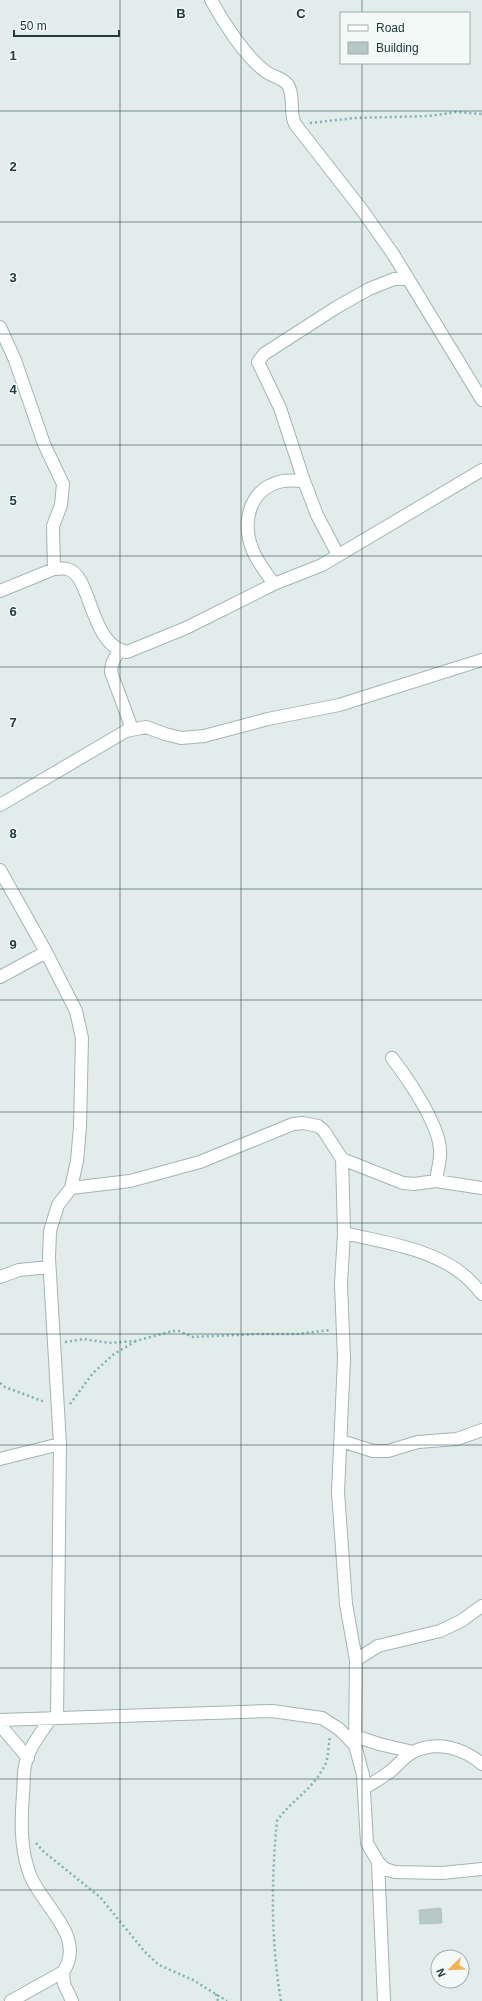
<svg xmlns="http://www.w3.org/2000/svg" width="482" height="2001" viewBox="0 0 482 2001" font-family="Arial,sans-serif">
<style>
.building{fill:#b6c7c5;stroke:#b3c6c4}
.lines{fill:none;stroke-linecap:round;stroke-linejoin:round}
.minor-casing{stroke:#a4b4b4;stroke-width:14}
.path{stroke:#80b1b1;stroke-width:2.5;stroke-dasharray:2 3;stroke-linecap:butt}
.minor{stroke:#fff;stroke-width:12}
.grid{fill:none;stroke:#213c3e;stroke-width:1;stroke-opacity:0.55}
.grid-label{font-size:13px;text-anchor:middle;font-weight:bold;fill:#213c3e;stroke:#f2f9f7;stroke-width:3;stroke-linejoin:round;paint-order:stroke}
</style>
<rect width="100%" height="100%" fill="#e1eceb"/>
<path class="building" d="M 441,1908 L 442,1923 L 420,1924 L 419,1910 Z"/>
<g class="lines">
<g class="minor-casing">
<path id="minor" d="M 211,0 C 223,22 245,56 265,71 C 272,77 282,77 288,85 C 295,97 289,112 295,124 L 362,210 L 393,254 L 482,400
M 0,327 L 15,360 L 44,444 L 63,484 L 61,505 L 53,526 L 54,569 L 0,591
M 338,555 L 317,515 L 304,481 L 280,408 L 258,362 L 264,354 L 337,307 L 369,289 L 394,279 L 408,279
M 54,569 C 58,569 63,568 67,569 C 92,574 89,645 127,652 L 186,628 L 274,584 L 322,565 L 482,470
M 274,584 C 267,574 258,563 253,551 C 241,522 249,488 283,481 C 289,480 297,481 304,481
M 119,650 L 112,664 L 111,672 L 132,729
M 0,805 L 126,731 L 146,727 L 165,734 L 181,738 L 204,736 L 268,719 L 339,705 L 482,660
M 0,870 L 46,952 L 76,1011 L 82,1038 L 80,1127 L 77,1161 L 71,1188 L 58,1205 L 50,1231 L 49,1258 L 60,1444 L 57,1717
M 0,977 L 46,952
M 392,1058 C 408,1079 439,1124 440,1150 C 441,1160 437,1171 436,1181
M 342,1159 L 344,1233 L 341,1284 L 344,1359 L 338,1492 L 346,1604 L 356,1660 L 355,1745
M 71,1188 L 130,1181 L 200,1162 L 293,1124 L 303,1123 L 318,1126 L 324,1131 L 342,1159 L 403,1183 L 414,1184 L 436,1181 L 482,1188
M 344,1233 C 385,1243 432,1248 465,1276 C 471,1281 477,1288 482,1294
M 0,1277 L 19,1270 L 49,1267
M 341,1441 L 373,1451 L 388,1451 L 418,1442 L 457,1439 L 482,1430
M 0,1459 L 60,1444
M 356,1660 L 378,1646 L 440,1631 L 461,1621 L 482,1606
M 0,1720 L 272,1711 L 322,1718 L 339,1729 L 355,1745 L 363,1775 L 367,1843 L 378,1862 L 385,1869 L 395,1872 L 442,1873 L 482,1869
M 0,1725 L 28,1758
M 355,1736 L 379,1744 L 413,1752
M 364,1788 C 373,1783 383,1777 392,1770 C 399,1764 405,1756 413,1752 C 437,1740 463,1748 482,1764
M 378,1862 L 384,2001
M 63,1972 L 64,1984 L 72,2001
M 11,2001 L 63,1972 C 87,1937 42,1906 30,1875 C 20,1848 21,1822 23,1794 C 24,1785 23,1775 25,1766 C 28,1748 41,1733 51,1718"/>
</g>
<path class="path" d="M 310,123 L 355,118 L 429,116 L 456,112 L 482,114
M 65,1342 L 84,1339 L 109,1343 L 136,1341 L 173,1331 L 179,1331 L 193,1337 L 258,1334 L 297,1334 L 330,1330
M 0,1383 L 5,1387 L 45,1402
M 70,1404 L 93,1373 L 114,1354 L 136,1341
M 36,1843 L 44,1852 L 100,1897 L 145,1952 L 159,1965 L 193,1980 L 227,2001
M 216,1994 L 218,2001
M 281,2001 C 271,1942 271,1881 277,1821 C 291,1800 312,1791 325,1765 C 329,1756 328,1746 330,1737"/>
<use href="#minor" class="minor"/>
</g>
<path class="grid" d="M 120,0 L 120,2001M 241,0 L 241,2001M 362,0 L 362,13M 362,63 L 362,2001M 0,111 L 482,111M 0,222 L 482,222M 0,334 L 482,334M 0,445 L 482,445M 0,556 L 482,556M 0,667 L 482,667M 0,778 L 482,778M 0,889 L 482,889M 0,1000 L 482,1000M 0,1112 L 482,1112M 0,1223 L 482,1223M 0,1334 L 482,1334M 0,1445 L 482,1445M 0,1556 L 482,1556M 0,1668 L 482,1668M 0,1779 L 482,1779M 0,1890 L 482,1890"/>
<g class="grid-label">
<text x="181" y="18">B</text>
<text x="301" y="18">C</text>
<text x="13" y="60">1</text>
<text x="13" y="171">2</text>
<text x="13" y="282">3</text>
<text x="13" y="394">4</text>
<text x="13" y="505">5</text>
<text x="13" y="616">6</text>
<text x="13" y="727">7</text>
<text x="13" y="838">8</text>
<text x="13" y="949">9</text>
</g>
<rect x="340" y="12" width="130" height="52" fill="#f2f9f7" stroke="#9eadad"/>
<rect x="348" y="25" width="20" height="6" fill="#ffffff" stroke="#9eadad"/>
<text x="376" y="32" font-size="12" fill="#213c3e">Road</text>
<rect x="348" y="42" width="20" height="12" fill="#b6c7c5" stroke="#9eadad"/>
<text x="376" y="52" font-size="12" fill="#213c3e">Building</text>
<g transform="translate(450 1969) rotate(247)"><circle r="19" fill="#f2f9f7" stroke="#9eadad"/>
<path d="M0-3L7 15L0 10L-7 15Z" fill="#f7b155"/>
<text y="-6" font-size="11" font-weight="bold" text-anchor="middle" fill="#213c3e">N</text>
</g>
<path d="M14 30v6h105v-6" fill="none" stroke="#213c3e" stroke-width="2"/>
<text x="20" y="30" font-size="12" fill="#213c3e" stroke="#f2f9f7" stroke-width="3" paint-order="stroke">50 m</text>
</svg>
